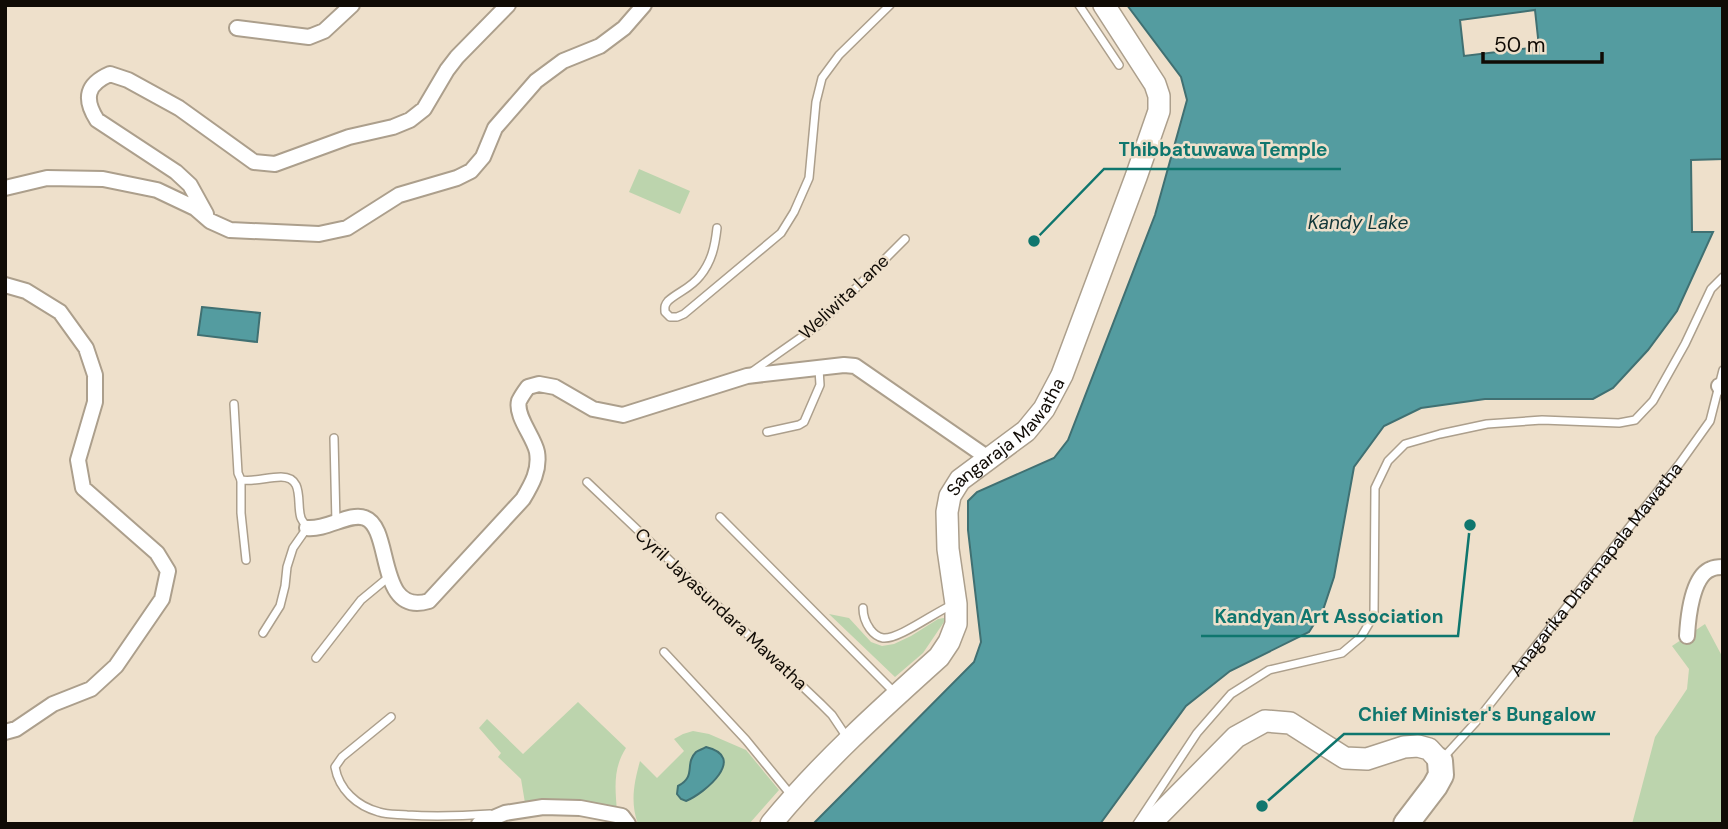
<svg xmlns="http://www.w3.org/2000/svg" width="1728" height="829" viewBox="0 0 1728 829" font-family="'DM Sans',sans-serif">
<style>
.green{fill:#bcd4ad}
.water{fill:#549ca0;stroke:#407072;stroke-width:2;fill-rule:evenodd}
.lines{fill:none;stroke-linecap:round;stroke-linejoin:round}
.lane-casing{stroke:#ac9f8c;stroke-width:10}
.street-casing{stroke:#ac9f8c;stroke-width:18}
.primary-casing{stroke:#ac9f8c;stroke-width:24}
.highway-casing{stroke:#ac9f8c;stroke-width:28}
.lane{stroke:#fff;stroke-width:7}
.street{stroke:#fff;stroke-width:14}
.primary{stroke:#fff;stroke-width:21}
.highway{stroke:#fff;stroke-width:24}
.labels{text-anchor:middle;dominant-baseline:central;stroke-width:5;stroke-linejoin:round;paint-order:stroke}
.street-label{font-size:18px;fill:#100b05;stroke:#eee0cb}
.water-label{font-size:19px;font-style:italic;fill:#113638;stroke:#eee0cb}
.leader{fill:none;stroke:#0f766e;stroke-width:2.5}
.callout-dot{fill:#0f766e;stroke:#eee0cb;stroke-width:2.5}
.callout-label{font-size:19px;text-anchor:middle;font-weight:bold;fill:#0f766e;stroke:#eee0cb;stroke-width:5;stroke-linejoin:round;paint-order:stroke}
</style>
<rect width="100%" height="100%" fill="#eee0cb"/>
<path class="green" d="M 639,169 L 690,191 L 680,214 L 629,192 Z
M 829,614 L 849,618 L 871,642 L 882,646 L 894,644 L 911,636 L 938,619 L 944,618 L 944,622 L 923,653 L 895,677 Z
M 1705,624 L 1723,658 L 1723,824 L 1632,824 L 1655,737 L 1687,689 L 1689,669 L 1672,646 Z
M 578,702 L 626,748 C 613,768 615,788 617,811 C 585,804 558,798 525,803 L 521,779 L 498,757 L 501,753 L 479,728 L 487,719 L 523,754 Z
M 693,731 L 709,734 L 746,750 L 779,790 L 749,824 L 638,824 C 630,802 634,783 640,761 L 657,778 L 684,751 L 674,739 L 683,734 Z"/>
<path class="water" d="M 1127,5 L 1723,5 L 1723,159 L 1691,160 L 1692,232 L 1713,232 L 1677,311 L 1648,350 L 1613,388 L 1593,399 L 1485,399 L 1421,408 L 1384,426 L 1354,467 L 1334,577 L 1323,610 L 1309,632 L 1230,671 L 1186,706 L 1100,824 L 813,824 L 974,662 L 981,642 L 968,530 L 968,501 L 977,492 L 1054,458 L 1068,440 L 1155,215 L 1187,100 L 1181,77 ZM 1535,10 L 1539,47 L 1464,56 L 1460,20 Z
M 202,307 L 260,313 L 257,342 L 198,335 Z
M 706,747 C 748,757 705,793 686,801 L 681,799 L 677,794 L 678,786 C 697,776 684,764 696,752 C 699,750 703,749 706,747 Z"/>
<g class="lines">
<g class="lane-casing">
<g id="lane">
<path d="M 1079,5 L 1119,65"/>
<path d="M 717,228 C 715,246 712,261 700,276 C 691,288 678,292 668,301 C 664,306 665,307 665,312 L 670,317 L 677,317 L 684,314 L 781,233 L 794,212 L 809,178 L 816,102 L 822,78 L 839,55 L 890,5"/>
<path d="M 753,371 L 820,324 L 905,239"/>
<path d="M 234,404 L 238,473 L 241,480 C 255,482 267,477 281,477 C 305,477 296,504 301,518 C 301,519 307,527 307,528 L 293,548 L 287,567 L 285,586 L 280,606 L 263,633"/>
<path d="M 767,432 L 799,425 L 804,422 L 820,385 L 819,369"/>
<path d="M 334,438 L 336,523"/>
<path d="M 241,480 L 241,513 L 246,560"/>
<path d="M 587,482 L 821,704 L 832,715 L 848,739"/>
<path d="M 720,517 L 894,692"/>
<path d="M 863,608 C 863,616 865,622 870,629 C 873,633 877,637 883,638 C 898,640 935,612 952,605"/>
<path d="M 664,652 L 746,740 L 791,795"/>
<path d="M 316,658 L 361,600 L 390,576"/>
<path d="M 391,717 L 342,757 L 335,767 C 339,790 357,806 379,812 C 388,815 398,814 407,815 C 436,817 461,816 490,814"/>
<path id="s1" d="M 1443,758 L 1475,723 L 1680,463 L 1710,421 L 1723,370"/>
<path d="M 1137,824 L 1197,733 L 1231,694 L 1269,670 L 1342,653 L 1361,637 L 1374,615 L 1375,488 L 1388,461 L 1405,444 L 1440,434 L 1487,424 L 1542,420 L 1619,423 L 1635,420 L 1653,401 L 1685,344 L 1711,289 L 1723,277"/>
</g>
</g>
<g class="street-casing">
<path id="street" d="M 237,28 L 309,37 L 324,31 L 352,5
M 5,188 L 47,178 L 103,179 L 157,190 L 195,208 L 210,221 L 230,230 L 319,234 L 347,228 L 399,195 L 457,178 L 471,171 L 483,157 L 495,128 L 536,81 L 563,61 L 600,46 L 624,28 L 644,5
M 206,214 L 190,185 L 176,172 L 97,120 C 83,98 87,84 110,74 L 128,80 L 179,108 L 254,162 L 275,164 L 349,137 L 393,127 L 410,120 L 424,109 L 447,70 L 457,57 L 508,5
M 5,285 L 26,291 L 60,312 L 86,348 L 95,375 L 95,402 L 78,460 L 83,488 L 157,553 L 168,571 L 162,599 L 116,666 L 91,689 L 53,704 L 16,729 L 5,732
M 1719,386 L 1723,388
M 307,528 C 327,530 350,512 365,518 C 393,528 376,617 429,601 L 523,499 C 532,484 540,470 537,452 C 534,437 515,416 519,401 C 521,397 525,391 528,387 L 539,384 L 555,387 L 593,409 L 623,415 L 747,376 L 844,365 L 855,366 L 988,458
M 1687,636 C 1688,618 1692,576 1711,569 C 1715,567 1719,567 1723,567
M 479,824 L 505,813 L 543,807 L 580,808 L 622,816 L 628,824"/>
</g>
<g class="primary-casing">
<g id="primary">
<path id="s2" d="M 771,824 C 821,763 880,710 939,657 L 949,642 L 956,624 L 956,604 L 948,549 L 947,512 L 950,496 L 960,480 L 1026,431 L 1044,409 L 1062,375 L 1136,177 L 1159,111 L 1159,96 L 1155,84 L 1104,5"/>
<path d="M 1150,824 L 1236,737 L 1265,721 L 1290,723 L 1345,758 L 1367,759 L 1404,747 L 1418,746 L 1429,749 L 1440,761"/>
</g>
</g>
<g class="highway-casing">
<path id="highway" d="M 1406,824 L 1435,786 L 1441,775 L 1440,761"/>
</g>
<use href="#lane" class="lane"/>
<use href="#street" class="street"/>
<use href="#primary" class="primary"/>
<use href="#highway" class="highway"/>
</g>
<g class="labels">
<g class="street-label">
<text transform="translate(844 297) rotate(-43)">Weliwita Lane</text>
<text stroke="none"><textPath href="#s2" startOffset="486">Sangaraja Mawatha</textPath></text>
<text stroke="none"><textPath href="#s1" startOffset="243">Anagarika Dharmapala Mawatha</textPath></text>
<text transform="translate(721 609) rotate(43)">Cyril Jayasundara Mawatha</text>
</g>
<g class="water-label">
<text x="1358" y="222">Kandy Lake</text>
</g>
</g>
<path class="leader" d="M1034 241L1104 169H1341M1470 525L1458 636H1201M1262 806L1344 734H1610"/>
<g class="callout-dot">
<circle cx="1034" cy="241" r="7"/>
<circle cx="1470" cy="525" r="7"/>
<circle cx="1262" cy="806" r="7"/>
</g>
<g class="callout-label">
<text x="1223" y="156">Thibbatuwawa Temple</text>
<text x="1329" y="623">Kandyan Art Association</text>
<text x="1477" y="721">Chief Minister's Bungalow</text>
</g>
<rect width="1728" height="829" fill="none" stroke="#100b05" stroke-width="14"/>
<path d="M1483 52v10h119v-10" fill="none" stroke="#100b05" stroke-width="3.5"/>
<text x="1494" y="52" font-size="21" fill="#100b05" stroke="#eee0cb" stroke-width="5" paint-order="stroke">50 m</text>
</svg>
